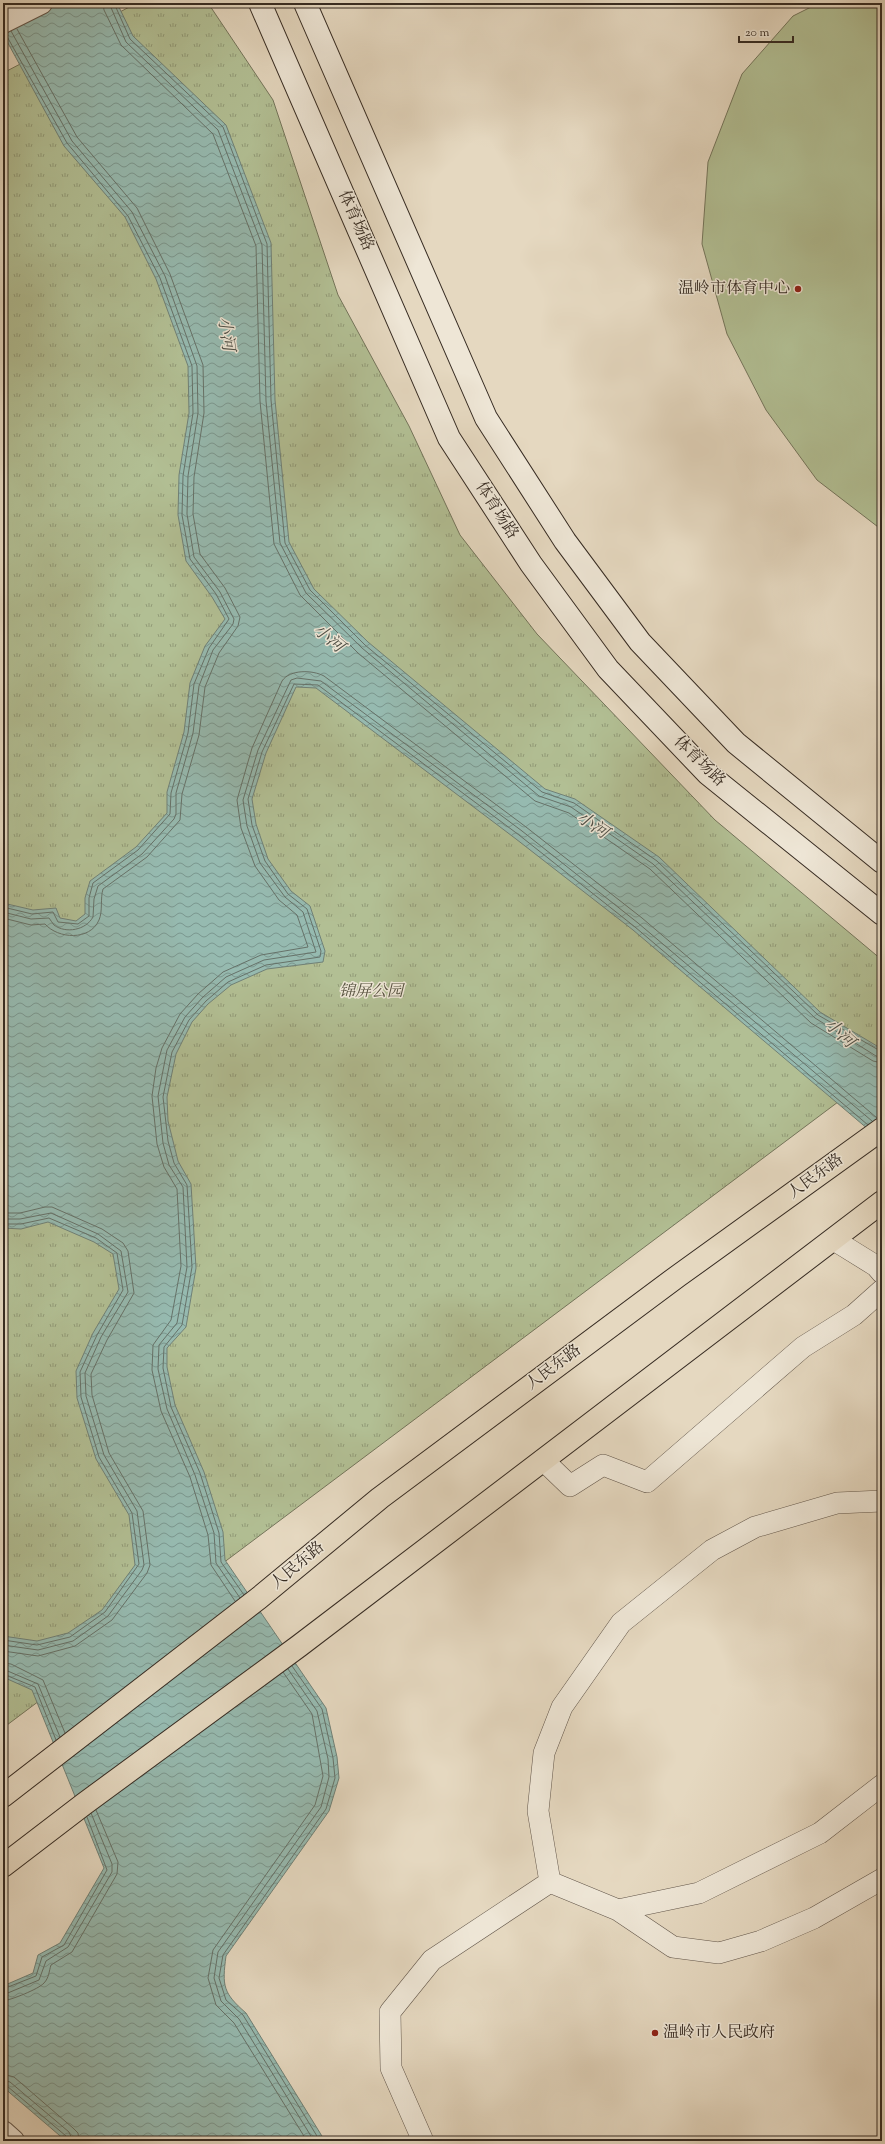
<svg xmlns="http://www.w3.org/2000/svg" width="885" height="2144" viewBox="0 0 885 2144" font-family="'Sorts Mill Goudy','Noto Serif SC',serif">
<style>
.green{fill:#b2bf94;stroke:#74755b}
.park{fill:url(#park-tufts);stroke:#74755b}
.water{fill:url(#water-waves);stroke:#708177}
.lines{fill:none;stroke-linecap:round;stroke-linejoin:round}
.shore{stroke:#667269;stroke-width:1}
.minor-casing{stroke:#62564a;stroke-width:22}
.tertiary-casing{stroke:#62564a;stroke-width:24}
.secondary-casing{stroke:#362b22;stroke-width:24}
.primary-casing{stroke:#362b22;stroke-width:24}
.minor{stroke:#eee6d6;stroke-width:21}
.tertiary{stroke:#eee6d6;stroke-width:22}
.secondary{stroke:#eee6d6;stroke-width:22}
.primary{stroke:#e5d8c0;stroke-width:22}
.poi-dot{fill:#8f2418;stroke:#eee6d6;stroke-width:1.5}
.labels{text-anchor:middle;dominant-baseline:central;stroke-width:3;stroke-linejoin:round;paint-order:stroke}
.street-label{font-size:16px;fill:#362b22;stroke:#eee6d6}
.poi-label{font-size:16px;fill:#362b22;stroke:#eee6d6;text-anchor:end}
.park-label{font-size:16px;font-style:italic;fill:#55503e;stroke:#eee6d6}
.water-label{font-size:17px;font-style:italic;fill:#4e4f46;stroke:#eee6d6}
</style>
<defs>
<pattern id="park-tufts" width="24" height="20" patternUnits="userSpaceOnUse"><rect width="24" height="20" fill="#b2bf94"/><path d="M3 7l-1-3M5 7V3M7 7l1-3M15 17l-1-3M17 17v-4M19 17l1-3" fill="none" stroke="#929b78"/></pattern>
<pattern id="water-waves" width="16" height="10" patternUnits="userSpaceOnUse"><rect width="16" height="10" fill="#96bab0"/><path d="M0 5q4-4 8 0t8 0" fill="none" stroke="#7b978f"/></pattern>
</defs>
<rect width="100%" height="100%" fill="#e5d8c0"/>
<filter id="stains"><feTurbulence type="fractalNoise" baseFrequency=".005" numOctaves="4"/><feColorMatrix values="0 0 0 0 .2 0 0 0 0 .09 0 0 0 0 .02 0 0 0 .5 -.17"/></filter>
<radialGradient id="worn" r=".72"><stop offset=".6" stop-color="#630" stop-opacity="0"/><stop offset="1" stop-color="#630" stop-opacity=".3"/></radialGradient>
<path class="green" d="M 819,3 L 882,3 L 882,530 L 817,480 L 766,410 L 727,334 L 702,244 L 708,162 L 742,74 L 793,16 Z"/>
<path class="park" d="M 137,3 L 208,3 L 273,100 L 338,295 L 409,426 L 460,535 L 537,634 L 715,820 L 882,960 L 882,1069 L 3,1728 L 3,73 Z"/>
<path class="water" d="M 3,3 L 117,3 L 133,36 L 226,125 L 271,243 L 275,400 L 289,542 L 314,589 L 368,642 L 545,789 L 575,799 L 659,857 L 820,1012 L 882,1049 L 882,1141 L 633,930 L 516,839 L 316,688 L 296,687 L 266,753 L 252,799 L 256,824 L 268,859 L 291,891 L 310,906 L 325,951 L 323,962 L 267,969 L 231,985 L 208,1004 L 192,1022 L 176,1054 L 167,1097 L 168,1121 L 178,1161 L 191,1184 L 196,1268 L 186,1327 L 167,1348 L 167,1367 L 175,1405 L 204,1472 L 223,1532 L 225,1560 L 326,1708 L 337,1757 L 339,1778 L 329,1811 L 226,1956 C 222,1986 223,1993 246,2013 L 325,2141 L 66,2141 L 3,2087 L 3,1986 L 33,1973 L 38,1955 L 60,1943 L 104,1868 L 32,1690 L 3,1677 L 3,1636 L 37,1641 L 68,1633 L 102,1610 L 135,1565 L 129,1515 L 96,1459 L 77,1398 L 76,1371 L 93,1333 L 119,1289 L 113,1254 L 94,1242 L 48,1222 L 21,1229 L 3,1228 L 3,903 L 33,910 L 56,908 L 60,918 L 76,921 L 85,914 L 85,898 L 90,881 L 136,847 L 167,813 L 167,792 L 184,732 L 190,683 L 205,646 L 225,619 L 212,597 L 186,561 L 178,515 L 179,475 L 189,413 L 188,366 L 156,279 L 125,217 L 64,146 L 3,34 Z"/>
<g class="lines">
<path class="shore" d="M 103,3 L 104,10 L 121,45 L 213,134 L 256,246 L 260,401 L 274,544 L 300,595 L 358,653 L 535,801 L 569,813 L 650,869 L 811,1023 L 873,1061 L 882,1063
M 109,3 L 126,42 L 218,130 L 262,245 L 266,401 L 280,543 L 306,593 L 362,648 L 539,796 L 571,807 L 653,864 L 815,1018 L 876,1056 L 882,1057
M 114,3 L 130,39 L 223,127 L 267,244 L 271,400 L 285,543 L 310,590 L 365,645 L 542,792 L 574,803 L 657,861 L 818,1015 L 882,1052
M 3,907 L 32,914 L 53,912 L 58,922 L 78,924 L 89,916 L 89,898 L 93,883 L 138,850 L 170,814 L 171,793 L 188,733 L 194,684 L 209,648 L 229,619 L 216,594 L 190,559 L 182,515 L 183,476 L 193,413 L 192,366 L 160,278 L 128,216 L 67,143 L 5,33
M 3,912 L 31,919 L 49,918 C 51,920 52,923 54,925 C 66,934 86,930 93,917 L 94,899 L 98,886 L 142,854 L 174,819 L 176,814 L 176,793 L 193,733 L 199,686 L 213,650 L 233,624 L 234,619 L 220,592 L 194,557 L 187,514 L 188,476 L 198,413 L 197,366 L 165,276 L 132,212 L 72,141 L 11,31
M 3,918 L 31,925 L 45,924 C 58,939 90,941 99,920 C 103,911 100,899 103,889 L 147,857 L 180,820 L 182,794 L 199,735 L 205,687 L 219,653 L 238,626 L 240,617 L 225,588 L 200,554 L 193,514 L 194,477 L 204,413 L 203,365 L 170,274 L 137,208 L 77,137 L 17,29
M 3,1213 L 20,1213 L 45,1207 L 52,1207 L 102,1229 L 123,1243 L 128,1251 L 134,1293 L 107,1340 L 91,1374 L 92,1395 L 109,1453 L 143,1511 L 150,1565 L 147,1573 L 112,1620 L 75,1646 L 38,1656 L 3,1651
M 3,1219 L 20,1219 L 51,1213 L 98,1234 L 121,1251 L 128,1292 L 101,1337 L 85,1373 L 86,1396 L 104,1455 L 137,1511 L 144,1565 L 142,1570 L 108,1616 L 73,1641 L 38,1650 L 3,1645
M 3,1224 L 21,1224 L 49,1218 L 96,1238 L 117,1253 L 123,1290 L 97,1335 L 80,1372 L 81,1397 L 99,1457 L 132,1513 L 139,1564 L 105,1612 L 70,1637 L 37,1645 L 3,1640
M 244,1595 L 221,1562 L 219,1533 L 200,1473 L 171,1407 L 163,1368 L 164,1347 L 182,1325 L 192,1267 L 187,1185 L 174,1163 L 168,1141 L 163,1097 L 172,1052 L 189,1020 L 206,1001 L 228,982 L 266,965 L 320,957 L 321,951 L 307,909 L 288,894 L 265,861 L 252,825 L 248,799 L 262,752 L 294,684 L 318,685 L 519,835 L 635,927 L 868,1125
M 240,1598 L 216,1563 L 214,1533 L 195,1475 L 167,1409 L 158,1369 L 159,1345 L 177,1323 L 187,1267 L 183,1187 L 169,1165 L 163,1143 L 158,1096 L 167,1050 L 185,1017 L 203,997 L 226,977 L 264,960 L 316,952 L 303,912 L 285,897 L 260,863 L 247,826 L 243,800 L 258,750 L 291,680 L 297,678 L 321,681 L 522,831 L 638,923 L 872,1121
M 235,1601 L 211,1565 L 208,1535 L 190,1477 L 161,1411 L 152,1370 L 153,1345 L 171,1320 L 181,1266 L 177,1189 L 164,1167 L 157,1144 L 152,1096 L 156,1068 L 162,1048 L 180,1014 L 198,994 L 223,972 L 261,955 L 308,947 L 297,915 L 279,900 L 255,866 L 241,828 L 237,800 L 252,748 L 282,681 C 290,669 313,670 324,676 L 526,827 L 642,918 L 877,1118
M 3,1663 L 11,1664 L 43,1680 L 65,1733
M 292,1666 L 322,1709 L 333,1758 L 335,1778 L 326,1809 L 223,1955 L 219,1978 L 226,2000 L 243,2015 L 320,2141
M 3,1669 L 38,1684 L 60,1737
M 288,1669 L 317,1711 L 328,1759 L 329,1777 L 321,1807 L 218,1952 L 214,1978 L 221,2001 L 239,2019 L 314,2141
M 283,1672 L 312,1714 L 323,1776 L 315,1805 L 213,1950 L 208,1978 L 216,2005 L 234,2023 L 307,2141
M 3,1674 L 35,1687 L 56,1740
M 3,1989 L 36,1976 L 42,1957 L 64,1945 L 107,1870 L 87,1817
M 3,1995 L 39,1980 L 46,1961 L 68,1947 L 112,1872 L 112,1864 L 91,1813
M 3,2001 C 11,2000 39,1989 44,1983 C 49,1978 49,1971 51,1965 L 72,1952 L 117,1874 L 118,1862 L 96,1810
M 3,2074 L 14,2077 L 73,2128 L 78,2133 L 79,2141
M 3,2080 L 10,2082 L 69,2132 L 73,2141
M 3,2085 L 7,2086 L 66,2136 L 68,2141"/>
<g class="minor-casing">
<path id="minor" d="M 834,1240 L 876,1266 L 882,1273
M 543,1460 L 570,1486 L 603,1465 L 647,1482 L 803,1347 L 854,1315 L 882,1290
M 550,1882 L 538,1811 L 544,1753 L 562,1707 L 621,1623 L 712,1550 L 755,1527 L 837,1503 L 882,1501
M 550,1882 L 618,1910 L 673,1947 L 719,1953 L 761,1941 L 814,1918 L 882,1879
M 618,1910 L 699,1893 L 820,1833 L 882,1785
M 423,2141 L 391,2068 L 390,2012 L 432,1960 L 550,1882"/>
</g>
<g class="tertiary-casing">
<path id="tertiary" d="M 3,22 L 41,3
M 3,2132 L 13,2141"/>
</g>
<g class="secondary-casing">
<path id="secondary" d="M 260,3 L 449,438 L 531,564 L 608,669 L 708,774 L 882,914
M 305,3 L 486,418 L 565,541 L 640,642 L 736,743 L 882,862"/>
</g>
<g class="primary-casing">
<path id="primary" d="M 3,1796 L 259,1598 L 380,1498 L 678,1276 L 882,1129
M 3,1866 L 84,1804 L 299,1646 L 882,1202"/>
</g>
<use href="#minor" class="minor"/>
<use href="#tertiary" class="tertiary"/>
<use href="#secondary" class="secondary"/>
<use href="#primary" class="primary"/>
</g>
<g class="poi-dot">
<circle cx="798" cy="289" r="4"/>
<circle cx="655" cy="2033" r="4"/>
</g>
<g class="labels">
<g class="street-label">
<text transform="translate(355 221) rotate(66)">体育场路</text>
<text transform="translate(496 511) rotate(57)">体育场路</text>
<text transform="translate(699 762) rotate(44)">体育场路</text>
<text transform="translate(816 1177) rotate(-36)">人民东路</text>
<text transform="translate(554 1368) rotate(-37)">人民东路</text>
<text transform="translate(298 1566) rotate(-40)">人民东路</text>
</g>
<g class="poi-label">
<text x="790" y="289">温岭市体育中心</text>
<text x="663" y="2033" text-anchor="start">温岭市人民政府</text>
</g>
<g class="park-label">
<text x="371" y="992">锦屏公园</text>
</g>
<g class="water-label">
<text transform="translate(225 334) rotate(81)">小河</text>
<text transform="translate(328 639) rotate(40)">小河</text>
<text transform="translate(592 826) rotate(34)">小河</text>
<text transform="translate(839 1034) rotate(42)">小河</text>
</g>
</g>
<rect width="885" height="2144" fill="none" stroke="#e5d8c0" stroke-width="16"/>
<rect x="4" y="4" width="877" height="2136" fill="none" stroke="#362b22" stroke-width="2"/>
<rect x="8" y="8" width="869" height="2128" fill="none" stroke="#362b22"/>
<path d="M739 36v6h54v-6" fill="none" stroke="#362b22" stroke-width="2"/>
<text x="745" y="36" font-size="12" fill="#362b22" stroke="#eee6d6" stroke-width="3" paint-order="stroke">20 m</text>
<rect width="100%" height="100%" filter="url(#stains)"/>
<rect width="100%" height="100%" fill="url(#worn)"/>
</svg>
